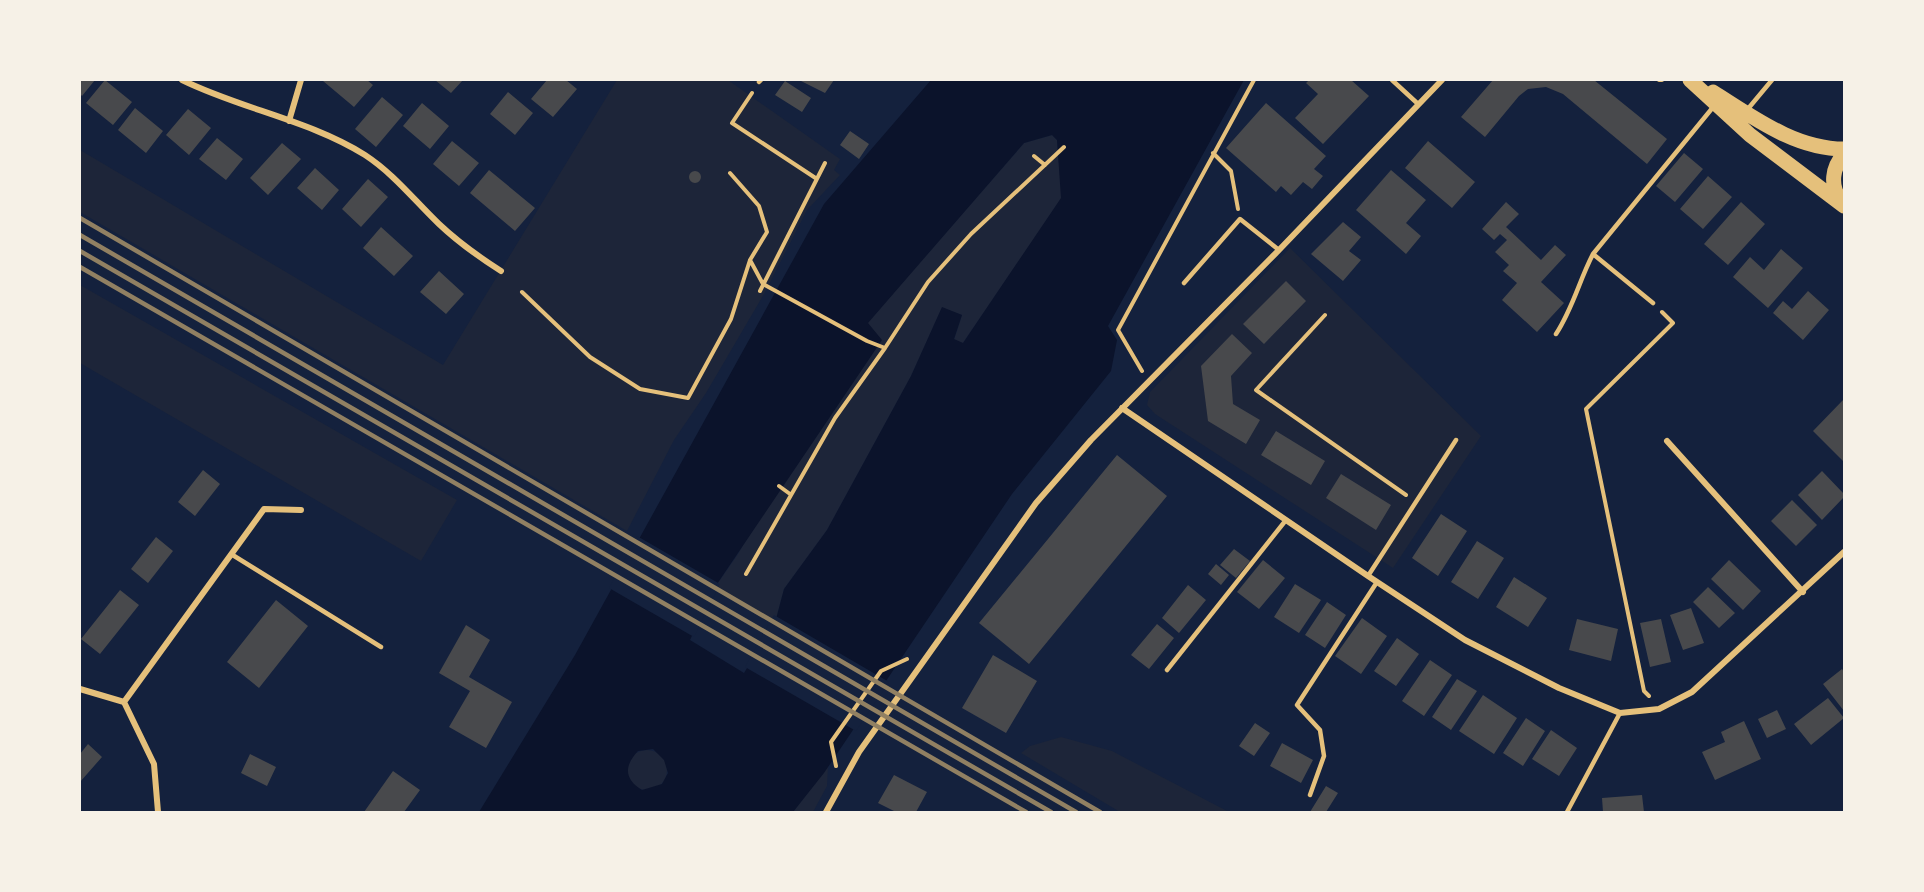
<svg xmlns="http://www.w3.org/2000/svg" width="1924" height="892" viewBox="0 0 1924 892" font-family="Helvetica,sans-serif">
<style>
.green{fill:#1d2539}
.water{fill:#0b132b;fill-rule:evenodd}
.pier{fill:#14213d}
.building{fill:#48494c}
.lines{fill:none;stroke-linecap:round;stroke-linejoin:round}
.path{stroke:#e5c07b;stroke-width:4}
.service{stroke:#e5c07b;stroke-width:4.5}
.minor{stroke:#e5c07b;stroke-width:6}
.primary{stroke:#e5c07b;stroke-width:15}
.rail{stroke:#918062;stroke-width:4.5}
</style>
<rect width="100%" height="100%" fill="#14213d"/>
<path class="green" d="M 617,80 L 728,80 L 840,159 L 834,170 L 840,175 L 807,210 L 764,294 L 706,393 L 674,440 L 627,531 L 80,212 L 80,150 L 443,365 Z
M 1052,135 L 1057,140 L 1062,198 L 963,343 L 954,340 L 962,315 L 942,308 L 911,376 L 827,530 L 784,589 L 775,623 L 715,587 L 738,554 L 867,323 L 1024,143 Z
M 1290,248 L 1481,436 L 1393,568 L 1155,414 L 1147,405 L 1150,392 Z
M 80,285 L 457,500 L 421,561 L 80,363 Z
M 1061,737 L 1112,751 L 1229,812 L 1120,812 L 1021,753 L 1030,746 Z
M627 770a20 20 0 1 1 40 0a20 20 0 1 1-40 0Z
M 828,766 L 827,786 L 813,812 L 793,812 Z"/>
<path class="water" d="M 931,80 L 1244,80 L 1108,326 L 1117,340 L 1111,371 L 1012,494 L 824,773 L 793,812 L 479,812 L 575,655 L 824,204 ZM 1052,135 L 1057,140 L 1061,198 L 963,343 L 954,339 L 962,315 L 942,307 L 911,376 L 827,530 L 784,589 L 775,623 L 744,673 L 690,640 L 715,587 L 882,340 L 868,323 L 1024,143 ZM 653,749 L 664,760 L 668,773 L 662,784 L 642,790 C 624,779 624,766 638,751 Z"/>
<path class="pier" d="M 637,536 L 720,584 L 694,637 L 609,588 Z
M 774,615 L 889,682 L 856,731 L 745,667 Z"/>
<path class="building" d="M 80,80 L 95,80 L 82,96 L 80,94 Z
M 105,80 L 132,102 L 113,125 L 86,103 Z
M 324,80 L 367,80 L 373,85 L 354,107 L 323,81 Z
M 435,80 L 463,80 L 451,93 Z
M 547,80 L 566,80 L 577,89 L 553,117 L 531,99 Z
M 803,80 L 834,80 L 825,93 L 801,81 Z
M 1309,80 L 1351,80 L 1369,96 L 1323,144 L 1295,118 L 1318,94 L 1306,83 Z
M 1493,80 L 1594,80 L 1667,139 L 1647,164 L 1563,94 L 1546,87 L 1528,89 L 1519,96 L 1485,137 L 1461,117 Z
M 785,81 L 811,98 L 802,112 L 775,95 Z
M 508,92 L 533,113 L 515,135 L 490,114 Z
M 382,97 L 403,115 L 376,147 L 355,129 Z
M 422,103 L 449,126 L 430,149 L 403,126 Z
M 1266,103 L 1326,156 L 1314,169 L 1323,176 L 1312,189 L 1303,182 L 1291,195 L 1281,186 L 1276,192 L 1226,148 Z
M 135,108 L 163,131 L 146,153 L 118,130 Z
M 188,109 L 211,128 L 189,155 L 166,135 Z
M 850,131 L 869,144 L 859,159 L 840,145 Z
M 217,138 L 243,159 L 226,180 L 199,159 Z
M 452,141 L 479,163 L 459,186 L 433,164 Z
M 1428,141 L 1475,182 L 1452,208 L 1405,168 Z
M 282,143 L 301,159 L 268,195 L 250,178 Z
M 1684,153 L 1703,169 L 1675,202 L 1656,186 Z
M 315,168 L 339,190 L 322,210 L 297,188 Z
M 489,170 L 535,208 L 515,231 L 470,193 Z
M 1391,170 L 1426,200 L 1406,223 L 1421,236 L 1406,254 L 1356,210 Z
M689 177a6 6 0 1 1 12 0a6 6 0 1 1-12 0Z
M 1708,176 L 1732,197 L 1703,229 L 1680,209 Z
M 368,179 L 388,197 L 361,227 L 342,209 Z
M 1506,202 L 1519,214 L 1506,227 L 1541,260 L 1555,245 L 1566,255 L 1541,282 L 1564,303 L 1537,332 L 1502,300 L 1517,283 L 1503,271 L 1509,265 L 1495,252 L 1507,240 L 1500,234 L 1494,240 L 1482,229 Z
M 1741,202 L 1765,224 L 1728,265 L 1704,244 Z
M 1343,222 L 1361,237 L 1349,251 L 1361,260 L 1343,281 L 1311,254 Z
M 381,227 L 413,256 L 394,276 L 363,248 Z
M 1781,249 L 1803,268 L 1768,308 L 1733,277 L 1750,257 L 1764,270 Z
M 439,271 L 464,294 L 446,314 L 420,292 Z
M 1286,281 L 1306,301 L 1264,344 L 1243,324 Z
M 1808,291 L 1829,310 L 1803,340 L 1773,313 L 1783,301 L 1792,309 Z
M 1232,334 L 1252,353 L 1231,376 L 1233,404 L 1260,420 L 1246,444 L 1208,421 L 1201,366 Z
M 1844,399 L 1844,462 L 1813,431 Z
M 1276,431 L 1325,461 L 1311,485 L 1261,455 Z
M 1117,455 L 1167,496 L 1029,664 L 979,623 Z
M 203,470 L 220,484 L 195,516 L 178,502 Z
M 1822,471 L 1844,494 L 1844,497 L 1822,520 L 1798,495 Z
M 1341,474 L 1391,505 L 1376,530 L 1326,498 Z
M 1792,500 L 1817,525 L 1796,546 L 1771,521 Z
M 1441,514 L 1467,531 L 1438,576 L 1412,558 Z
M 156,537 L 173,551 L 148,583 L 131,569 Z
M 1477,541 L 1504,558 L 1478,599 L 1451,582 Z
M 1234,549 L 1250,561 L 1236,578 L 1220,565 Z
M 1263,560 L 1285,578 L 1259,609 L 1237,592 Z
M 1729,560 L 1761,591 L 1743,610 L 1711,579 Z
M 1216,564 L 1229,575 L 1221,585 L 1208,574 Z
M 1514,577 L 1547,598 L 1528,627 L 1496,607 Z
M 1295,584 L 1321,600 L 1299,633 L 1274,617 Z
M 1188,585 L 1206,600 L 1179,633 L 1162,618 Z
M 1708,587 L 1735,613 L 1719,628 L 1693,602 Z
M 120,590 L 139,605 L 100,654 L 81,639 Z
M 276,600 L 308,626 L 259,688 L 227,662 Z
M 1327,602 L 1346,615 L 1325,648 L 1305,635 Z
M 1691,608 L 1704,643 L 1683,650 L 1670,615 Z
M 1362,618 L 1387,636 L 1361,674 L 1335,656 Z
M 1577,619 L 1618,629 L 1611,661 L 1569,650 Z
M 1661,619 L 1671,662 L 1650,667 L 1640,623 Z
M 1157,624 L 1174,638 L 1149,669 L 1131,655 Z
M 466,625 L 490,640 L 469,677 L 512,702 L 486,748 L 449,727 L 470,691 L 439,673 Z
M 1397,638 L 1419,654 L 1396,686 L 1374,671 Z
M 993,655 L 1037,681 L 1006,733 L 962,708 Z
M 1430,660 L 1452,675 L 1424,716 L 1402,701 Z
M 1842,669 L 1844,672 L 1844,711 L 1823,684 Z
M 1457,679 L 1477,691 L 1451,730 L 1432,717 Z
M 1483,695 L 1517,718 L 1494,754 L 1459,731 Z
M 1828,698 L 1844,718 L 1811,745 L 1794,724 Z
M 1777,710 L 1786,729 L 1767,738 L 1758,719 Z
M 1526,718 L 1545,731 L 1523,766 L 1503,753 Z
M 1744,721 L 1761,759 L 1715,780 L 1702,752 L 1725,742 L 1721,732 Z
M 1255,723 L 1270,733 L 1254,756 L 1239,746 Z
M 1551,730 L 1577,748 L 1559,776 L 1532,759 Z
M 1282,743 L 1313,760 L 1301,783 L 1270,766 Z
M 88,744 L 102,757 L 80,782 L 80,754 Z
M 250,754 L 276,767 L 267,786 L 241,773 Z
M 393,771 L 420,790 L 404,812 L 364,812 Z
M 894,775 L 927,792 L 916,812 L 896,812 L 878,803 Z
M 1326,786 L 1338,793 L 1326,812 L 1310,812 Z
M 1642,795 L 1644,812 L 1603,812 L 1602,798 Z"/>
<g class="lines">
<path class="path" d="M 1659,80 L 1662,80
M 752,93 L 732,123 L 817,179
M 1213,153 L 1231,171 L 1238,209
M 1034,156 L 1045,165
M 750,260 L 763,284 L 867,341 L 885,348 L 928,282 L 971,234 L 1064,147
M 760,291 L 825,163
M 522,292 L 590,357 L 640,389 L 688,398 L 731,319 L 750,260 L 767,232 L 759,206 L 730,173
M 1325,315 L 1256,390 L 1406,495
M 1142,371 L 1118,330 L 1254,80
M 779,486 L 790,494
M 746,574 L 835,418 L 885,348
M 1649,696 L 1644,691 L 1586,409 L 1673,323 L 1662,312
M 836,766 L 831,742 L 881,671 L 907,659"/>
<path class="service" d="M 1392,80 L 1417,103
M 759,82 L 761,80
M 1747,110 L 1772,80
M 1184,283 L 1240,219 L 1279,250
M 1653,303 L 1593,254 L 1714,106
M 1556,334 C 1573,308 1579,281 1593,254
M 231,554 L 381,647
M 1368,576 L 1456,440
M 1167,670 L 1286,520
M 1310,795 L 1324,756 L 1320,730 L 1297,705 L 1377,582
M 1567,812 L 1620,713"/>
<path class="minor" d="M 182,80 C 241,109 309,120 365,155 C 394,174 414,200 439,224 C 458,242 479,257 501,271
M 289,121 L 301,80
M 1122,408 L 1368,576 L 1465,640 L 1559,688 L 1620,713 L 1659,709 L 1692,692 L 1844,552
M 1667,441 L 1803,592
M 80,689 L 124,702
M 158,812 L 154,764 L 124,702 L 264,509 L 301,510
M 826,812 L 859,752 L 1036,503 L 1091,440 L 1279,250 L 1442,80"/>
<path class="primary" d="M 1690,80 L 1750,135 L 1844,206
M 1713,92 C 1753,117 1795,149 1844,149
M 1840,200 C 1830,185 1832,168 1844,154"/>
<path class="rail" d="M 80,218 L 1100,812
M 80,235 L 1076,812
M 80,251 L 1051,812
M 80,267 L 1026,812"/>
</g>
<rect width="1924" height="892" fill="none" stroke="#f6f1e7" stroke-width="162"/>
</svg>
